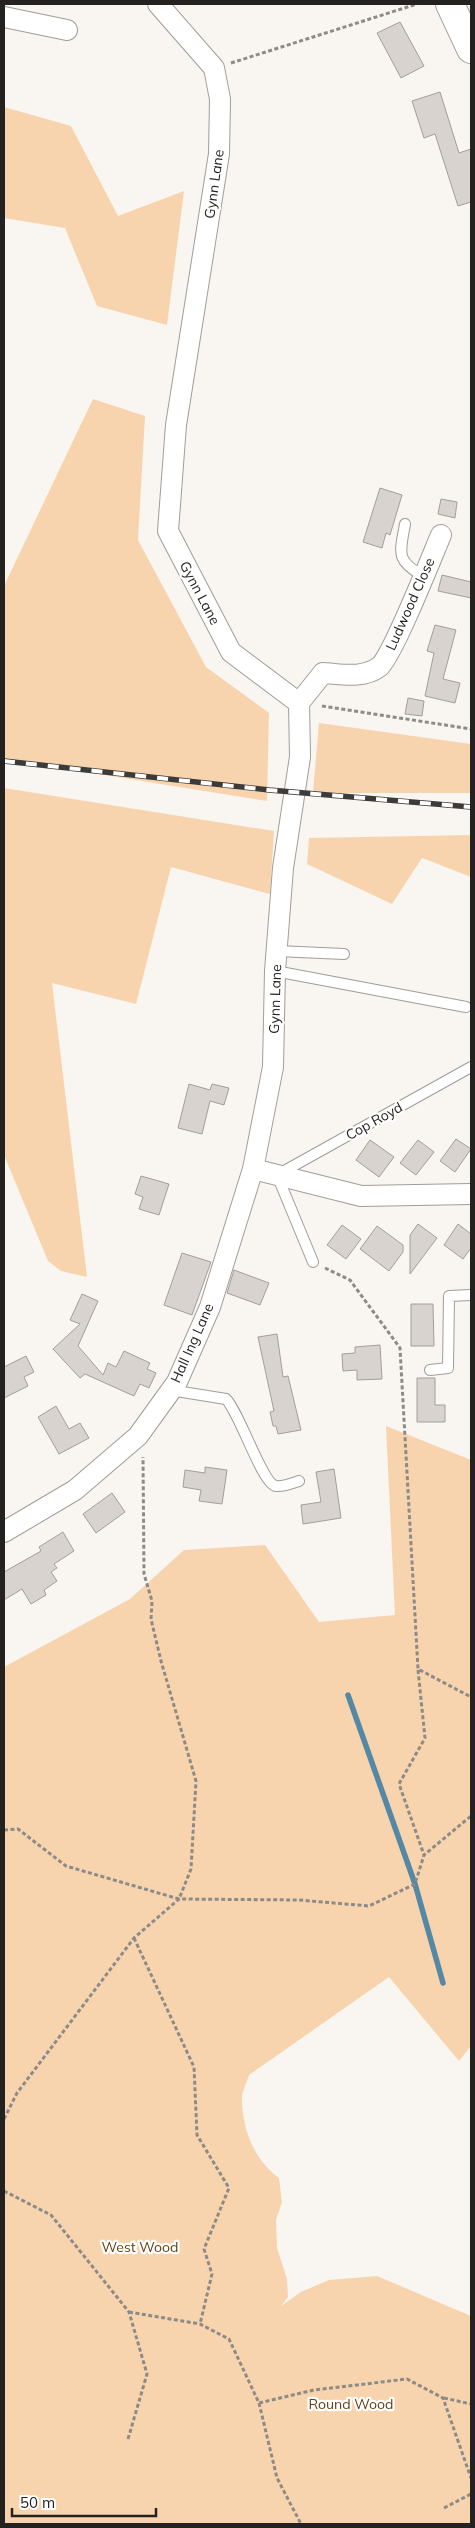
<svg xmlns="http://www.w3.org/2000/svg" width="475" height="2528" viewBox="0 0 475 2528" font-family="Mulish,sans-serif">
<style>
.green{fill:#f8d4ae}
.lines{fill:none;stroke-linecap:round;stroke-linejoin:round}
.stream{stroke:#5588a4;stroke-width:5.5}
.building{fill:#d8d3ce;stroke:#a29e9a}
.lane-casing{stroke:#a19d98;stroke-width:12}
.street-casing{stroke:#a19d98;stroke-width:22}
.secondary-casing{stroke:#a19d98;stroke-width:30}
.path{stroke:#8d8b87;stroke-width:3;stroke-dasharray:4 2.5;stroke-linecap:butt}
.lane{stroke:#fff;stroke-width:10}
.street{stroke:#fff;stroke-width:20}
.secondary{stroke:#fff;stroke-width:28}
.rail-casing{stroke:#3d3b39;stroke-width:5.5}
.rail{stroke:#fff;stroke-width:4;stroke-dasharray:11;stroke-linecap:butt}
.labels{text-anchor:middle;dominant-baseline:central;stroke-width:4.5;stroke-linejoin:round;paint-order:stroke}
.street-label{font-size:14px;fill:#232220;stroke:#fff}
.park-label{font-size:14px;fill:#623f13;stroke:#fff}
</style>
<rect width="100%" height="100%" fill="#f9f5f0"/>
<path class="green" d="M 4,107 L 71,126 L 118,216 L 184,191 L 167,325 L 97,306 L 65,228 L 4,218 Z
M 93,399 L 145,416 L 138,540 L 206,667 L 269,713 L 267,801 L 4,759 L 4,586 Z
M 319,723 L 471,744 L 471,793 L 313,793 Z
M 4,788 L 274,831 L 270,894 L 171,867 L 136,1004 L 52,983 L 87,1277 L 61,1271 L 48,1261 L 4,1155 Z
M 471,835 L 471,877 L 422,858 L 392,904 L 307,864 L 309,838 Z
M 386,1426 L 471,1460 L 471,2046 L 459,2061 L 389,1977 L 249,2075 C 247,2082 242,2091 242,2098 C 242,2129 254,2160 279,2178 L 282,2202 L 276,2220 L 277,2248 L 287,2279 L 288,2297 L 281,2306 L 301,2292 L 329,2280 L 377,2276 L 471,2316 L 471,2524 L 4,2524 L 4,1667 L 130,1599 L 184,1550 L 265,1545 L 319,1622 L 395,1615 Z"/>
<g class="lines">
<path class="stream" d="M 348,1695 L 415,1884 L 443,1983"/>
</g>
<path class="building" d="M 400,22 L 424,66 L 401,78 L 377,33 Z
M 440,92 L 459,153 L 471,149 L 471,202 L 458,206 L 435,134 L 424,138 L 412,101 Z
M 380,488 L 402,495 L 390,535 L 386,533 L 382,548 L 363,542 Z
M 441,499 L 457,502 L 455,518 L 438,514 Z
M 442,575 L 471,582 L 471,598 L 438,591 Z
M 435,625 L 456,630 L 443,679 L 460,683 L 455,703 L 425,696 L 434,653 L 427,651 Z
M 408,698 L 424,701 L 422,716 L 405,714 Z
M 189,1084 L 210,1090 L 212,1084 L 229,1088 L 224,1105 L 210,1101 L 202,1134 L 178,1128 Z
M 456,1139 L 471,1149 L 455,1172 L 440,1161 Z
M 370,1140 L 394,1157 L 379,1177 L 356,1160 Z
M 418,1140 L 434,1152 L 416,1175 L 400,1163 Z
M 141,1176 L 169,1184 L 159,1215 L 139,1209 L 143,1197 L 135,1194 Z
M 418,1224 L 437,1238 L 410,1274 L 410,1235 Z
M 458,1224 L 471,1234 L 471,1248 L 463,1259 L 444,1245 Z
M 342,1225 L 361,1239 L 346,1259 L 327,1245 Z
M 377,1226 L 403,1245 L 403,1252 L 389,1271 L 360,1249 Z
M 182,1253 L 211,1262 L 192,1315 L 164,1305 Z
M 234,1270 L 269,1283 L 260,1305 L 227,1293 Z
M 82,1294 L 98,1301 L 78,1346 L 103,1375 L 108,1363 L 116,1367 L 124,1351 L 150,1363 L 147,1369 L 156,1373 L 149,1388 L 140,1384 L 134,1396 L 85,1374 L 80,1378 L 53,1349 L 80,1324 L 70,1320 Z
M 411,1304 L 433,1304 L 434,1346 L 411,1346 Z
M 277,1334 L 283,1377 L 288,1376 L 301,1430 L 278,1434 L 276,1426 L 273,1426 L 270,1412 L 274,1411 L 258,1337 Z
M 380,1345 L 382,1379 L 357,1380 L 357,1370 L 343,1371 L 342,1354 L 355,1353 L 355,1347 Z
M 26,1356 L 34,1372 L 24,1377 L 28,1386 L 4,1398 L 4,1367 Z
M 417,1378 L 435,1378 L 435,1405 L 445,1405 L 445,1422 L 417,1422 Z
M 56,1406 L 69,1429 L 80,1423 L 89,1438 L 59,1454 L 38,1417 Z
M 205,1467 L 227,1470 L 222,1504 L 199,1501 L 201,1490 L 183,1487 L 185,1470 L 205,1473 Z
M 334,1469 L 341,1518 L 303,1524 L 301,1505 L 321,1502 L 316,1472 Z
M 112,1493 L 125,1512 L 96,1533 L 83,1514 Z
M 63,1532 L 74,1551 L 54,1564 L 57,1568 L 51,1572 L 57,1581 L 44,1590 L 46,1595 L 31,1604 L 22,1589 L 4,1600 L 4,1572 L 41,1551 L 39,1547 Z"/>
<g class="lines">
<g class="lane-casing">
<path id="lane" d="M 405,524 C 400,553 395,560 423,576
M 277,951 L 344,954
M 275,971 L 466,1007
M 313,1262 L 277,1175 L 471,1067
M 430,1370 L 448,1368 L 449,1296 L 471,1295
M 170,1390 L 226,1399 C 240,1413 262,1484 276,1486 C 283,1487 293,1483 299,1481"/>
</g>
<g class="street-casing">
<path id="street" d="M 4,17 L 67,30
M 299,703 L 323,673 C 342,674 362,679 379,667 C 392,657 432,556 441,535
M 253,1169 L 361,1196 L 471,1194
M 4,1532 L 75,1490 L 138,1436 L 177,1382 L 210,1307 L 253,1169 L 273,1067 L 275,971 L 283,868 L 300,757 L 299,703 L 231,652 L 168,531 L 176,425 L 219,154 L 220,99 L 214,68 L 158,4"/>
</g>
<g class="secondary-casing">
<path id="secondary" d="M 450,4 L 471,49"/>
</g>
<path class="path" d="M 231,63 L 417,4
M 322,706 L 471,729
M 325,1268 L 350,1280 L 400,1348 L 418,1669 L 471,1697
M 418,1670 L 425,1738 L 399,1784 L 424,1855
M 4,1830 L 18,1829 L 66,1866 L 179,1899 L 191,1869 L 196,1781 L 161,1661 L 151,1619 L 152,1601 L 144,1574 L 143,1457
M 134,1938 L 194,2067 L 197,2135 L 229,2188 L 204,2249 L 212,2274 L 200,2324
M 4,2119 L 17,2093 L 134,1938 L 179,1899 L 299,1900 L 369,1906 L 415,1884 L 424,1855 L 471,1816
M 4,2191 L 51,2215 L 129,2312 L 147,2374 L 128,2439
M 129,2312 L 200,2324 L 229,2339 L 259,2403 L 314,2390 L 407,2379 L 443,2398 L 471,2478
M 444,2398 L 471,2404
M 259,2403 L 277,2478 L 301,2524
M 444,2508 L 471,2494"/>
<use href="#lane" class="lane"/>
<use href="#street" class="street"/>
<use href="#secondary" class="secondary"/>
<g class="rail-casing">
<path id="rail" d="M 4,761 L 269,790 L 471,807"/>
</g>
<use href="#rail" class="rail"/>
</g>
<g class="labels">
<g class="street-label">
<text transform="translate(214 184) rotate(-82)">Gynn Lane</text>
<text transform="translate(200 593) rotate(62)">Gynn Lane</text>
<text transform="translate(410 604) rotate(-66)">Ludwood Close</text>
<text transform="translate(275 999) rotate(-88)">Gynn Lane</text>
<text transform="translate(374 1121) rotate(-29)">Cop Royd</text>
<text transform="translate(192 1343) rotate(-66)">Hall Ing Lane</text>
</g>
<g class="park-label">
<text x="140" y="2247">West Wood</text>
<text x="351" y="2404">Round Wood</text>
</g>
</g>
<rect width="475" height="2528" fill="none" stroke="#232220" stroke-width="10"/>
<path d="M12 2508v8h144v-8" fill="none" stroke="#232220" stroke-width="2.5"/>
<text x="20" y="2508" font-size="15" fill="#232220" stroke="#ffffff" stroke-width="4" paint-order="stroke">50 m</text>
</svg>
